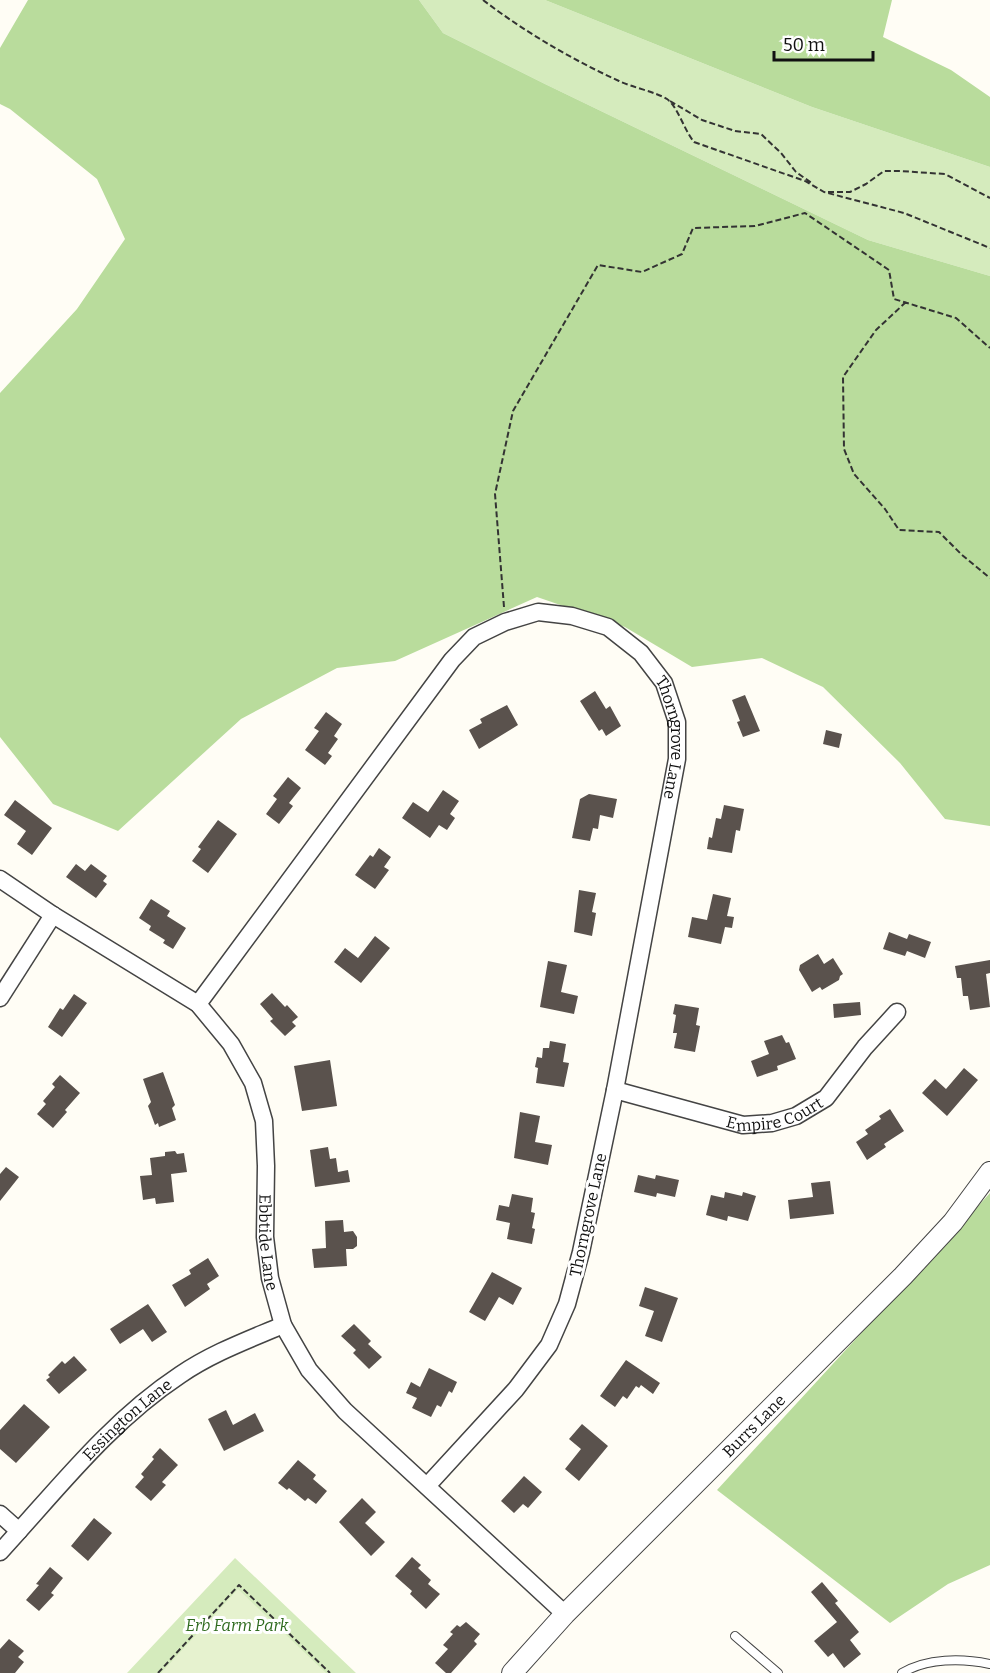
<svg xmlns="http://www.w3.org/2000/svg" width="990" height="1673" viewBox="0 0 990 1673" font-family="Bitter,serif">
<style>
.green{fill:#d5ebbd}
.forest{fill:#b9dc9c}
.pitch{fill:#e6f2cf}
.building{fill:#5a524d}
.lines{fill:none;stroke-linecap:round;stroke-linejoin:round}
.service-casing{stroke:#444;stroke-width:10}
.minor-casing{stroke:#444;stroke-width:19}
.tertiary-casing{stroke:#444;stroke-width:22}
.path{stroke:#333;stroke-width:2;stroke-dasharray:6 3;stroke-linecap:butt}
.service{stroke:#fff;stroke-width:8}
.minor{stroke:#fff;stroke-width:16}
.tertiary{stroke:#fff;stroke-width:20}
.labels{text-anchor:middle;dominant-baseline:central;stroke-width:6;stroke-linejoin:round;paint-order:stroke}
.street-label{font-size:16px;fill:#111;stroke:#fff}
.park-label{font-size:16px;font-style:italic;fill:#2f6b1f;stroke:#fff}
</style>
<rect width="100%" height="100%" fill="#fffdf5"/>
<path class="green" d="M 419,0 L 545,0 L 812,107 L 990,167 L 990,276 L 868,240 L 545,84 L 443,33 Z
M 235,1558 L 356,1673 L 127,1673 Z"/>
<path class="forest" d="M 28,0 L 419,0 L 443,33 L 545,84 L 868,240 L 990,276 L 990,826 L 945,819 L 900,763 L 823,687 L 762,658 L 692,667 L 625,627 L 537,597 L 395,661 L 337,668 L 241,719 L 118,831 L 53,804 L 0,737 L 0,393 L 77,309 L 125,239 L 97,179 L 10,109 L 0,104 L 0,48 Z
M 545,0 L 892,0 L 883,37 L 951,70 L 990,97 L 990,167 L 812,107 Z
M 990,1193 L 990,1565 L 948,1584 L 890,1623 L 717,1490 Z"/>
<path class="pitch" d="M 238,1589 L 326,1673 L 161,1673 Z"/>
<path class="building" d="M 595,691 L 606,709 L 610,706 L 621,726 L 606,736 L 602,729 L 599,731 L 580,701 Z
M 745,695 L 760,731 L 743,737 L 737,722 L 740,721 L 732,700 Z
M 507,705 L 518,725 L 479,749 L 469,730 L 482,723 L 480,719 Z
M 326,712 L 342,724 L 334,736 L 338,739 L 328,753 L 332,756 L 325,765 L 305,750 L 319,731 L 314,728 Z
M 826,730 L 842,734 L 839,748 L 823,744 Z
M 288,777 L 301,788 L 289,803 L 293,806 L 279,824 L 266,814 L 277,799 L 273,796 Z
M 443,790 L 459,801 L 450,814 L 455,818 L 447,830 L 439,825 L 430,838 L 402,818 L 413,802 L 428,812 Z
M 589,794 L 617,799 L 613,818 L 600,815 L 598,829 L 593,828 L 590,841 L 572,838 L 580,799 Z
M 15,800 L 52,828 L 32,855 L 17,844 L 26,831 L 4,815 Z
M 724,805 L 744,809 L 740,831 L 736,830 L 732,853 L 707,849 L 709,837 L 712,838 L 716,818 L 721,819 Z
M 218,820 L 237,834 L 208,873 L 192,861 L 201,849 L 198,847 Z
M 379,848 L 391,857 L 384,867 L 389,870 L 375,889 L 355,875 L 370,855 L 373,857 Z
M 76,864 L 85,871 L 91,864 L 107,876 L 103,881 L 107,884 L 96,898 L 66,877 Z
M 579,890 L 596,893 L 592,912 L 596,913 L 592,936 L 574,932 Z
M 713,894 L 731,898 L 727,916 L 734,917 L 732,928 L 725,927 L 721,944 L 688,937 L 692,917 L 707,920 Z
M 151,899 L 170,911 L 167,916 L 186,928 L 173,949 L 163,943 L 165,940 L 149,930 L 151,926 L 139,918 Z
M 889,932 L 907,939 L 909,934 L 931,942 L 925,958 L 907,951 L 905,956 L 883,949 Z
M 375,936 L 390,948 L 361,983 L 334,962 L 345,948 L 358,958 Z
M 818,954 L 824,964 L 833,958 L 843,974 L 840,976 L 839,980 L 822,990 L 820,987 L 812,992 L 799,970 L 800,965 Z
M 990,960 L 990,973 L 986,974 L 990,1007 L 970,1010 L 968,996 L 963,996 L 961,978 L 957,978 L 955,966 Z
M 548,961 L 567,965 L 561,992 L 578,996 L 574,1014 L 540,1007 Z
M 272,993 L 285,1007 L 287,1005 L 298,1017 L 292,1022 L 296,1026 L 285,1036 L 270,1021 L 273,1019 L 260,1004 Z
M 74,994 L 87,1003 L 62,1037 L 48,1027 L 60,1008 L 63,1010 Z
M 860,1002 L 861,1015 L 834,1018 L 833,1004 Z
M 675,1004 L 699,1008 L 696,1025 L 700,1026 L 695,1052 L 674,1048 L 677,1033 L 673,1033 L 676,1015 L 673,1014 Z
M 782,1035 L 786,1043 L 789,1042 L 796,1059 L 777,1066 L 778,1070 L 757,1077 L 751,1061 L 769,1054 L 764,1041 Z
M 550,1041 L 566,1044 L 563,1062 L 569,1063 L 564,1087 L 536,1083 L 538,1068 L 535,1067 L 537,1057 L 542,1058 L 543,1048 L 549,1048 Z
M 330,1060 L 337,1106 L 302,1111 L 294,1066 Z
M 964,1068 L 978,1080 L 947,1116 L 922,1093 L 935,1079 L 946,1089 Z
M 163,1072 L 175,1105 L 172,1108 L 176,1120 L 159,1127 L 158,1123 L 155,1125 L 148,1106 L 151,1102 L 143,1079 Z
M 60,1075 L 80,1093 L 65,1110 L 67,1112 L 53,1128 L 37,1114 L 46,1104 L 43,1101 L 55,1087 L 52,1084 Z
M 890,1109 L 904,1131 L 884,1144 L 886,1147 L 867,1160 L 856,1142 L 868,1134 L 865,1130 L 881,1119 L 879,1116 Z
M 520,1112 L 540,1116 L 535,1142 L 552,1145 L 548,1165 L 514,1158 Z
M 328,1147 L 330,1159 L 336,1158 L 338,1172 L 348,1170 L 350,1182 L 315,1187 L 310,1150 Z
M 175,1151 L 177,1154 L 184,1153 L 187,1172 L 171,1174 L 174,1202 L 156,1204 L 155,1198 L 143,1200 L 140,1176 L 152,1175 L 150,1158 L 165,1156 L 165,1152 Z
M 6,1167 L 19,1177 L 0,1201 L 0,1174 Z
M 638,1175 L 655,1179 L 656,1175 L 679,1180 L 675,1197 L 657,1193 L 656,1197 L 634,1192 Z
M 830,1181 L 834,1214 L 790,1219 L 788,1200 L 813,1197 L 811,1183 Z
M 725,1192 L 742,1196 L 743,1192 L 756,1196 L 748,1221 L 728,1216 L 727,1221 L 706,1215 L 711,1195 L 724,1198 Z
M 512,1194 L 533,1198 L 531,1212 L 535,1213 L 532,1228 L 535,1229 L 532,1244 L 507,1239 L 510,1223 L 496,1220 L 499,1205 L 509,1207 Z
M 343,1220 L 344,1232 L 353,1231 L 357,1237 L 357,1246 L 353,1249 L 346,1249 L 347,1266 L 314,1268 L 312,1249 L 326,1248 L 325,1221 Z
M 208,1258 L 219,1276 L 207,1284 L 210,1289 L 185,1307 L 172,1285 L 191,1274 L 189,1270 Z
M 492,1272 L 522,1288 L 513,1305 L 499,1297 L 485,1321 L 469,1312 Z
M 645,1287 L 678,1298 L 662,1342 L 645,1336 L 654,1311 L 639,1306 Z
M 148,1304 L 167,1332 L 152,1342 L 143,1329 L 120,1344 L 110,1329 Z
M 354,1324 L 371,1341 L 368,1344 L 382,1357 L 369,1369 L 353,1353 L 356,1350 L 341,1336 Z
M 74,1356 L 87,1370 L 59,1394 L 46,1380 L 50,1377 L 48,1375 L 62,1361 L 65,1364 Z
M 626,1360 L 660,1383 L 653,1394 L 641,1385 L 639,1388 L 636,1386 L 627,1399 L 623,1396 L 615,1407 L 600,1396 Z
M 429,1368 L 457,1382 L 452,1393 L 449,1391 L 441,1407 L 437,1405 L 431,1417 L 412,1408 L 417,1398 L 406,1393 L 411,1382 L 420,1387 Z
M 24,1404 L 50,1427 L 16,1463 L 0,1449 L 0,1430 Z
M 226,1410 L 233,1425 L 255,1413 L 264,1431 L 224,1451 L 208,1419 Z
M 582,1424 L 608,1446 L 579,1481 L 565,1469 L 581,1449 L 569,1439 Z
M 160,1448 L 178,1465 L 162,1482 L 166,1485 L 151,1501 L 135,1487 L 144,1477 L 141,1474 L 154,1459 L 152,1457 Z
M 298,1460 L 316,1475 L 313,1479 L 327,1491 L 316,1504 L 308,1498 L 305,1501 L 289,1488 L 287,1490 L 278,1483 Z
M 524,1476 L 542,1492 L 528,1508 L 523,1504 L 514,1513 L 501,1501 Z
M 362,1498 L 376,1512 L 365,1523 L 385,1542 L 371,1556 L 339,1522 Z
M 94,1518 L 112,1533 L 88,1561 L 71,1546 Z
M 412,1557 L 421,1565 L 418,1568 L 431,1580 L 428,1584 L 440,1594 L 426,1609 L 410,1594 L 412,1591 L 395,1576 Z
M 50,1567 L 63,1578 L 51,1593 L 54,1595 L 39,1611 L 26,1600 L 39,1585 L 36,1584 Z
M 822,1582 L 838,1601 L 835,1603 L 859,1632 L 850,1640 L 861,1654 L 844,1668 L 833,1653 L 828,1657 L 814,1641 L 837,1622 L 811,1592 Z
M 466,1622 L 480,1634 L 474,1641 L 477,1644 L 451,1673 L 446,1673 L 435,1663 L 448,1649 L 443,1645 L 453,1634 L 450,1632 L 457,1625 L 460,1627 Z
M 9,1639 L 24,1651 L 18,1657 L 24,1662 L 15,1673 L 0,1673 L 0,1649 Z"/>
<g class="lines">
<g class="service-casing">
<path id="service" d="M 735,1636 L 778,1673
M 902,1673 C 927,1658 962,1658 990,1664"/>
</g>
<g class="minor-casing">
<g id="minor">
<path id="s1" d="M 0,879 L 53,915 L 198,1004 L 231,1044 L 253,1083 L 264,1121 L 266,1166 L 265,1237 L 270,1278 L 283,1325 L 309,1370 L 345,1411 L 565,1614"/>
<path d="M 0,998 L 53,915"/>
<path id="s2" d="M 198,1004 L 452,660 L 474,637 L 505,622 L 538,612 L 572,616 L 608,627 L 641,653 L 664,683 L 677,722 L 677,759 L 615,1090 L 581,1252 L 567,1304 L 549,1345 L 516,1389 L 427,1486"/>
<path id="s3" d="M 615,1090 L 743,1125 L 772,1123 L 796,1116 L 826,1098 L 865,1047 L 897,1012"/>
<path d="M 0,1514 L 19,1531"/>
<path id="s4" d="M 0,1552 C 57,1490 109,1422 180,1375 C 212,1353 248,1340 283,1325"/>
</g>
</g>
<g class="tertiary-casing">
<g id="tertiary">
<path id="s5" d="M 512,1673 L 565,1614 L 903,1276 L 953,1222 L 990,1172"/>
</g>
</g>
<path class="path" d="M 483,0 C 525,32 571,59 619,81 C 631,87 656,92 667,99 C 678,107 684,130 694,142 L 805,181 L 824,192 L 904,213 L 990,248
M 670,101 L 702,120 L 735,131 L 761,134 L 781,153 L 796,172 L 813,184
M 828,192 L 850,192 L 866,184 L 884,171 L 900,171 L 945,174 L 990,198
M 906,302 L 876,330 L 843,377 L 844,449 L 854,474 L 885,509 L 899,530 L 939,532 L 962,555 L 990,578
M 504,607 L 495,494 L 513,411 L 598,265 L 642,272 L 682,254 L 693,228 L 755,226 L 805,213 L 889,270 L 894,299 L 956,318 L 990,348
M 158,1673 L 239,1585 L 330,1673"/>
<use href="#service" class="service"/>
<use href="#minor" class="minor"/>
<use href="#tertiary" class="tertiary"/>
</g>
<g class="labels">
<g class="street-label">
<text stroke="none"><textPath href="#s2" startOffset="736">Thorngrove Lane</textPath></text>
<text stroke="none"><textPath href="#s3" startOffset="166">Empire Court</textPath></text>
<text transform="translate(588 1215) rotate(-78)">Thorngrove Lane</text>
<text stroke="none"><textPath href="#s1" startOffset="492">Ebbtide Lane</textPath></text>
<text stroke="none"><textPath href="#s4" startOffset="184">Essington Lane</textPath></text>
<text stroke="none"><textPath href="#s5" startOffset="346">Burrs Lane</textPath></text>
</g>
<g class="park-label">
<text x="237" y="1625">Erb Farm Park</text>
</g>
</g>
<path d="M774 51v9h99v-9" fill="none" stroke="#111111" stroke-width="3"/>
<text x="783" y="51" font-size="18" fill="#111111" stroke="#ffffff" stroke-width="4.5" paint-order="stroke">50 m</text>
</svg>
